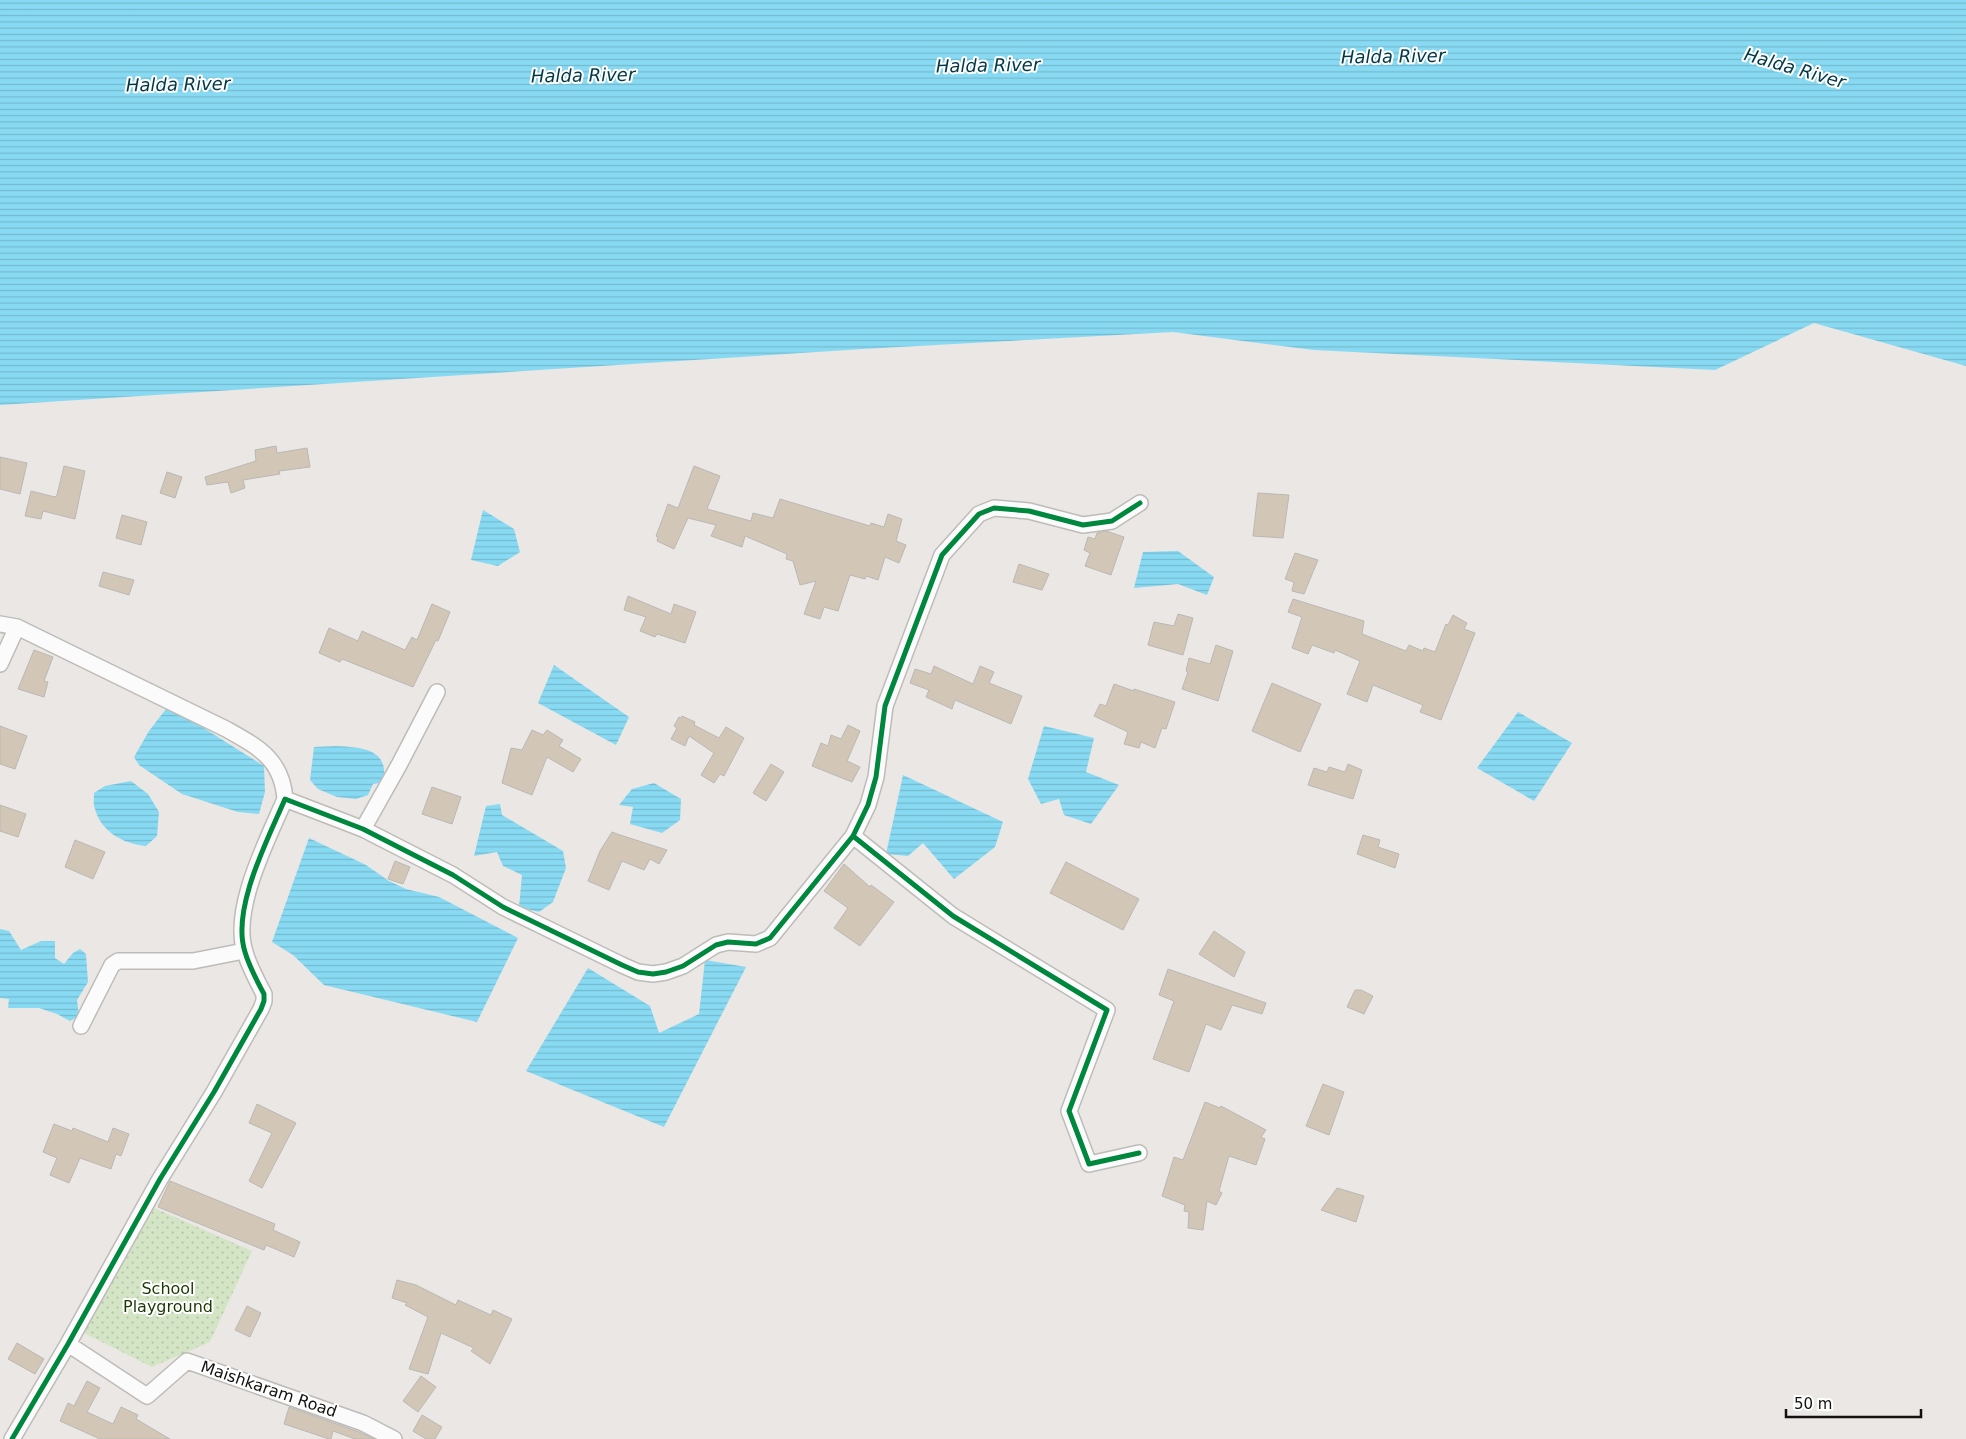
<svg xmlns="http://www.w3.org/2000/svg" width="1966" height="1439" viewBox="0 0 1966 1439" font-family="'DejaVu Sans',sans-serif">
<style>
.park{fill:url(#park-dots)}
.water{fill:url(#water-rules)}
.building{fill:#d2c7b6;stroke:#bab8b5}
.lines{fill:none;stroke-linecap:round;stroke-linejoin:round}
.minor-casing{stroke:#bebcb9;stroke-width:18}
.minor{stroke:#fcfbfb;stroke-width:15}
.cycleway-casing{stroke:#fff;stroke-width:8}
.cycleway{stroke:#00873e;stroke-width:5}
.labels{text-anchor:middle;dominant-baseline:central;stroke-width:4;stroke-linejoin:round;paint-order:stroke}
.park-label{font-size:16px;fill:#1a3800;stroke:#fff}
.street-label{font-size:16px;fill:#13110f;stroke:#fff}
.water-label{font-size:18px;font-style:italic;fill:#003847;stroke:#fff}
</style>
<defs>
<pattern id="park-dots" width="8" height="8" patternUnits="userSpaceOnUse" patternTransform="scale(1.25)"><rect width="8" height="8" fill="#d4e5c6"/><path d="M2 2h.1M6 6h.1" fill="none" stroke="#b5c3a9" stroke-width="1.8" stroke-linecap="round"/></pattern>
<pattern id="water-rules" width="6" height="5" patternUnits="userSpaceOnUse" patternTransform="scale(1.25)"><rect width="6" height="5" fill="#88daf3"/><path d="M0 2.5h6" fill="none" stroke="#74bacf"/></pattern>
</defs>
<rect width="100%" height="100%" fill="#eae7e4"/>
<path class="park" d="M 154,1208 L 252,1251 L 210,1342 L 152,1367 L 82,1332 Z"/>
<path class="water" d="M 0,0 L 1966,0 L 1966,366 L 1814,323 L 1715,370 L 1314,350 L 1173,332 L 863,349 L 0,405 Z
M 483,510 L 514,529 L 520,552 L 498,566 L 471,560 Z
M 1178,551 L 1214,577 L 1207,595 L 1178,584 L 1134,588 L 1143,552 Z
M 554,665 L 629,717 L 616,745 L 538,703 Z
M 166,709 L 202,727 L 264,766 L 265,792 L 259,814 L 238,812 L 182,794 L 139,765 L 134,757 L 149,731 Z
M 1518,712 L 1572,743 L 1534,801 L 1477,768 Z
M 1044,726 L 1094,738 L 1086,772 L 1119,785 L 1091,824 L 1064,815 L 1059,799 L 1041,804 L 1028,779 Z
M 336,746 C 351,747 375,747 382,762 C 385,768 384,776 385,782 L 373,784 L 368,795 L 356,799 L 337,797 L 318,789 L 310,780 L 314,747 Z
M 903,775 L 1003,822 L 995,847 L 954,879 L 923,843 L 908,856 L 886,854 Z
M 131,781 L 148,794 L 159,812 L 157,836 L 146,846 C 124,844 101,832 95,809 C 93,804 94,798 94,793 L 105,786 Z
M 654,783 L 681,799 L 680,820 L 662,833 L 630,824 L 633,807 L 619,805 L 632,789 Z
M 500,804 L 502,815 L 563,851 L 566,868 L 553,902 L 539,912 L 519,907 L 522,875 L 503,866 L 497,852 L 474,856 L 486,806 Z
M 309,838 L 366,865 L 389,881 L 406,889 L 439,897 L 518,938 L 477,1022 L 324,985 L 293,955 L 272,942 Z
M 0,929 L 9,931 L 21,950 L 41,941 L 55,941 L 55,958 L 64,964 L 73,953 L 80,949 L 86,954 L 88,982 L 77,1000 L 79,1016 L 70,1021 L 57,1014 L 39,1008 L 8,1008 L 9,999 L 0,998 Z
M 705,960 L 746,967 L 664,1127 L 526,1071 L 588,968 L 650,1006 L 659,1033 L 699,1014 Z"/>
<path class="building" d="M 276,446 L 277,453 L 307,448 L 310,467 L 279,471 L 280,474 L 243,480 L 245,488 L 231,493 L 228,482 L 207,485 L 205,477 L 256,461 L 255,450 Z
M 0,457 L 27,463 L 20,494 L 0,489 Z
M 64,466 L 85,471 L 75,519 L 43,511 L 41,519 L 25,516 L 31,491 L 55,497 L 57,495 Z
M 694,466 L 720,476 L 707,509 L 751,521 L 753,513 L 773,518 L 780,499 L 870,526 L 871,523 L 884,527 L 888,514 L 902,519 L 896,541 L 906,545 L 899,563 L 885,557 L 878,580 L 866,576 L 865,579 L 850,575 L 838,611 L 824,607 L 820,619 L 804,614 L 816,581 L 800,585 L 793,561 L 786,559 L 787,554 L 745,536 L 742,547 L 711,536 L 716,525 L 688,518 L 674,549 L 657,541 L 658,537 L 656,536 L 668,504 L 678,508 Z
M 167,472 L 182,477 L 175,498 L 160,493 Z
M 1258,493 L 1289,495 L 1283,538 L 1253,536 Z
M 122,515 L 147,522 L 141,545 L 116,538 Z
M 1106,531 L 1124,537 L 1111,575 L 1085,566 L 1090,553 L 1084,550 L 1088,537 L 1095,539 L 1097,533 Z
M 1295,553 L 1318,560 L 1304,594 L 1292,591 L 1294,582 L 1285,579 Z
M 1019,564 L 1049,574 L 1042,590 L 1013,582 Z
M 103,572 L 134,580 L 129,595 L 99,586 Z
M 628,596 L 671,614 L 674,604 L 696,612 L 685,643 L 657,634 L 655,637 L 640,631 L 646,617 L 624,610 Z
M 1293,599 L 1364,621 L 1362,634 L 1406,651 L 1409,645 L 1423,651 L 1424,648 L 1435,652 L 1446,624 L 1448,625 L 1453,615 L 1467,623 L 1464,629 L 1475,633 L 1441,720 L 1420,712 L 1423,705 L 1373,685 L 1367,702 L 1347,694 L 1360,661 L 1335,650 L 1334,653 L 1312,645 L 1308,654 L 1292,648 L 1302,617 L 1288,612 Z
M 432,604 L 450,612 L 438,641 L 436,640 L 413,687 L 342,659 L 340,662 L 319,653 L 329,628 L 358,641 L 362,631 L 405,650 L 412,637 L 417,640 Z
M 1178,614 L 1193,618 L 1183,655 L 1148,645 L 1154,622 L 1174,626 Z
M 1216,645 L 1233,651 L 1218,701 L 1182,689 L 1188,672 L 1186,671 L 1189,658 L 1210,664 Z
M 34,650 L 53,657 L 44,681 L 48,682 L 44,697 L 18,689 Z
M 934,666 L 973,684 L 980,666 L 994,672 L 989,683 L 1022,696 L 1011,724 L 955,700 L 952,709 L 926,697 L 929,690 L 910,683 L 915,669 L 931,674 Z
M 1272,683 L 1321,704 L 1300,752 L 1252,731 Z
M 1114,684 L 1134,691 L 1134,689 L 1175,702 L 1166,729 L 1162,728 L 1155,748 L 1141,742 L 1139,748 L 1124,744 L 1128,732 L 1094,716 L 1100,704 L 1106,706 Z
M 682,716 L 695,722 L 694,725 L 719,738 L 726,727 L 744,738 L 724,776 L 720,774 L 714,783 L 701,775 L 714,753 L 689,736 L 685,746 L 671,739 L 677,728 L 674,726 L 679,717 L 681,718 Z
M 848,725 L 860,731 L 847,761 L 860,767 L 852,782 L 812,766 L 821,743 L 828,746 L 831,735 L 841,739 Z
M 0,726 L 27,736 L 15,769 L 0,764 Z
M 532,730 L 543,735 L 547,730 L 563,740 L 559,746 L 581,759 L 573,772 L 547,757 L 532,795 L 502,783 L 511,748 L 522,750 Z
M 771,764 L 784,772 L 766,801 L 753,793 Z
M 1348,764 L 1362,770 L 1353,799 L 1308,785 L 1314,768 L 1327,772 L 1329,767 L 1345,772 Z
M 432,787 L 461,797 L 452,824 L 422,814 Z
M 0,805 L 26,814 L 18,837 L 0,831 Z
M 612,832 L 620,835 L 667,850 L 659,864 L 650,859 L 644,870 L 622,861 L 609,890 L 588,881 L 600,851 Z
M 1363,835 L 1380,840 L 1378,847 L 1399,854 L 1395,868 L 1357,854 Z
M 75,840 L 105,852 L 93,879 L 65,867 Z
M 395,861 L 410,867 L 403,884 L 388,879 Z
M 1066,862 L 1139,899 L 1123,930 L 1050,893 Z
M 844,864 L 870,887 L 871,885 L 894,902 L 860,946 L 834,928 L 848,908 L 824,891 Z
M 1214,931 L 1245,952 L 1234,977 L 1199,954 Z
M 1168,969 L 1266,1003 L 1262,1014 L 1232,1005 L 1221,1030 L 1206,1024 L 1189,1072 L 1153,1059 L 1174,1001 L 1159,995 Z
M 1355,990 L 1361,990 L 1373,996 L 1364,1014 L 1347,1007 Z
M 1323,1084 L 1344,1092 L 1329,1135 L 1306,1126 Z
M 1205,1102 L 1220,1108 L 1221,1106 L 1266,1130 L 1261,1137 L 1265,1139 L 1256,1165 L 1229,1156 L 1219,1191 L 1222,1193 L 1216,1205 L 1207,1201 L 1203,1230 L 1188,1228 L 1189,1212 L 1184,1211 L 1185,1205 L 1162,1196 L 1174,1157 L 1183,1160 Z
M 257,1104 L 296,1123 L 262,1188 L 249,1181 L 272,1133 L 249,1123 Z
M 54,1124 L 72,1131 L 73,1128 L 108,1142 L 113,1128 L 129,1134 L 121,1156 L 116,1154 L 111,1169 L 80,1158 L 69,1183 L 50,1175 L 57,1158 L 43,1152 Z
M 170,1181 L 275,1224 L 273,1230 L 300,1242 L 294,1257 L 266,1245 L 264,1250 L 158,1207 Z
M 1337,1188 L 1364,1196 L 1356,1222 L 1321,1210 Z
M 397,1280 L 416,1285 L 456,1305 L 458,1300 L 491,1315 L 493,1310 L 512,1319 L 490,1364 L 471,1351 L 474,1348 L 441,1333 L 428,1374 L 409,1369 L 428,1317 L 405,1305 L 407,1303 L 392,1298 Z
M 247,1306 L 261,1313 L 250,1337 L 235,1330 Z
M 17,1343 L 44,1359 L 35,1374 L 8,1359 Z
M 421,1376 L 436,1387 L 418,1412 L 403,1401 Z
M 87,1381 L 100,1388 L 87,1412 L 113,1424 L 121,1407 L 138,1415 L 136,1419 L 170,1439 L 100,1439 L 60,1421 L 68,1403 L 74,1406 Z
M 289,1407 L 359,1432 L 374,1439 L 355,1439 L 333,1431 L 331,1439 L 329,1439 L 284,1424 Z
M 422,1415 L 442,1427 L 435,1439 L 426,1439 L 413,1431 Z"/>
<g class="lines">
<g class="minor-casing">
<path id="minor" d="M 0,624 L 17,627
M 0,664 L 17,627 L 226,729 C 258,747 282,759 285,799
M 363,829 L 399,765 L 437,692
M 853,836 L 868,805 L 876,777 L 885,706 L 942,555 L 979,514 L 994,508 L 1029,511 L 1083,525 L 1112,521 L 1140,503
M 81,1026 L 112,965 L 118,961 L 193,961 L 244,951
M 68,1344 L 147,1396 L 187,1361 L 363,1423 L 394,1439
M 12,1439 L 68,1344 L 160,1179 L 214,1092 L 261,1009 L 264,1001 L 264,994 C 257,981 249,966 245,952 C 231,909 268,839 285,799 L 363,829 L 453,875 L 503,907 L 622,965 L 638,972 L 653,974 L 666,972 L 683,966 L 716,945 L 728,942 L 756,944 L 770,938 L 853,836 L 953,916 L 1107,1010 L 1069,1111 L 1089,1164 L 1139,1153"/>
</g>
<use href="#minor" class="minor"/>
<g class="cycleway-casing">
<path id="cycleway" d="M 853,836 L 868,805 L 876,777 L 885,706 L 942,555 L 979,514 L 994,508 L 1029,511 L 1083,525 L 1112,521 L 1140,503
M 12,1439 L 68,1344 L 160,1179 L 214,1092 L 261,1009 L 264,1001 L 264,994 C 257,981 249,966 245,952 C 231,909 268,839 285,799 L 363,829 L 453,875 L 503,907 L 622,965 L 638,972 L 653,974 L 666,972 L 683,966 L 716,945 L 728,942 L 756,944 L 770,938 L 853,836 L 953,916 L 1107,1010 L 1069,1111 L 1089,1164 L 1139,1153"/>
</g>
<use href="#cycleway" class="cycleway"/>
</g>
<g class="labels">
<g class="park-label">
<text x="168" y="1288">School<tspan x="168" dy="18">Playground</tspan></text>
</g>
<g class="street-label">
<text transform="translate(269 1389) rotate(19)">Maishkaram Road</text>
</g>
<g class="water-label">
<text transform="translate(1393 56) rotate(-1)">Halda River</text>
<text transform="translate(988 65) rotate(-1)">Halda River</text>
<text transform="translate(1795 68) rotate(16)">Halda River</text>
<text transform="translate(583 75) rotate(-1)">Halda River</text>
<text transform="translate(178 84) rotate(-1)">Halda River</text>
</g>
</g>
<path d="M1786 1409v8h135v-8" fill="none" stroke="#13110f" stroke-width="2.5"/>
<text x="1794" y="1409" font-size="15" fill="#13110f" stroke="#ffffff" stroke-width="4" paint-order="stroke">50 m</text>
</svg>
